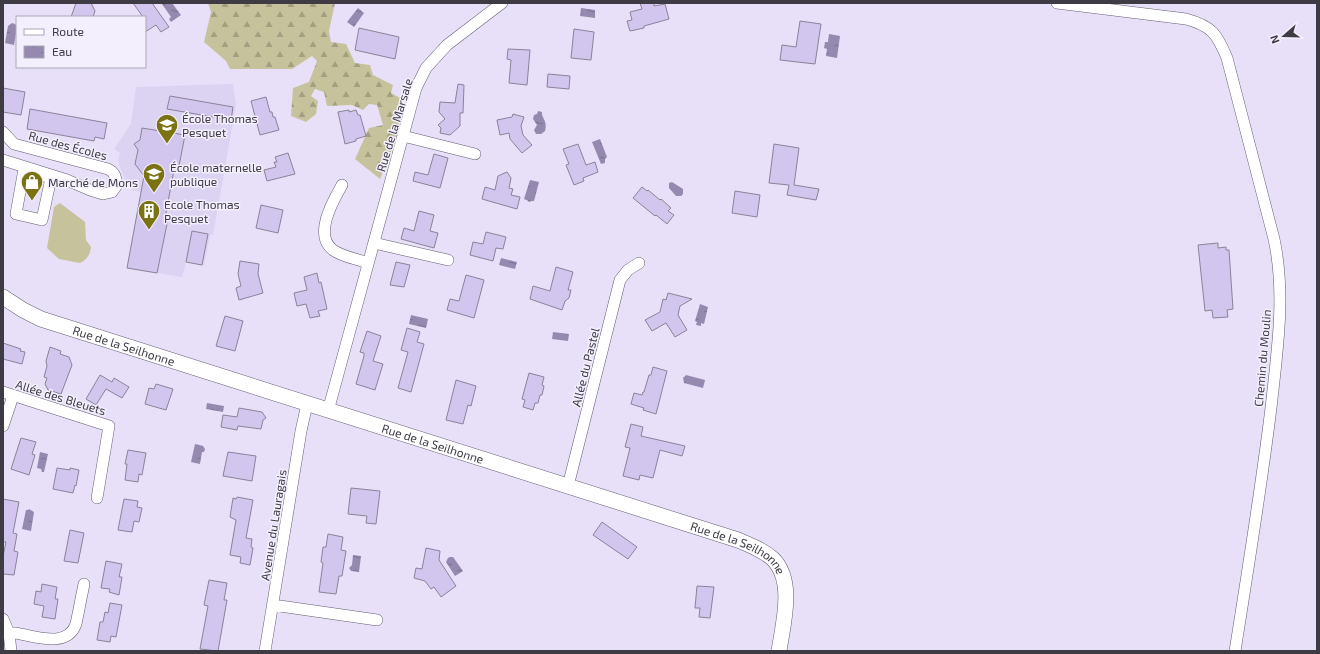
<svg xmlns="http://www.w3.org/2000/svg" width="1320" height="654" viewBox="0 0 1320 654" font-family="'Exo 2',sans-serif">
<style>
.built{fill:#dcd2f2}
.green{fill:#c6c39c}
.forest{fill:url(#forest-firs)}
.water{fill:url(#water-ripples)}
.building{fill:#d2c6ef;stroke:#898399}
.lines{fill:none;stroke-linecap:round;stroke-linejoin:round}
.street-casing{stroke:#635d72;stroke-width:12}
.secondary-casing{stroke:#635d72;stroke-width:16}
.street{stroke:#fff;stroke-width:11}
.secondary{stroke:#fff;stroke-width:15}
.labels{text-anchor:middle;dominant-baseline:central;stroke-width:3;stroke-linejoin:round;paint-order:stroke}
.poi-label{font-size:12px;fill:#3e3b45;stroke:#f3effd;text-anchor:start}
.street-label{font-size:12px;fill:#3e3b45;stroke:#f3effd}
</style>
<defs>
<pattern id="forest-firs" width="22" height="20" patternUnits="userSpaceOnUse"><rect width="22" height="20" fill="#c6c39c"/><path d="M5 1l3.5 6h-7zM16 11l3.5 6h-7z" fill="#a2a081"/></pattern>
<pattern id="water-ripples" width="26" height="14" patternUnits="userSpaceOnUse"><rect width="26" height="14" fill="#9589af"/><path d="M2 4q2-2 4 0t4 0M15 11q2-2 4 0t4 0" fill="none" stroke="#7b7190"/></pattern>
</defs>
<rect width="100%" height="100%" fill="#e7e0f8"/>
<path class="built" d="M 233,84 L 236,105 L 213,235 L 210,235 L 204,266 L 186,262 L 182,277 L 127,268 L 141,192 L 132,190 L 125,180 L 118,161 L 120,153 L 114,149 L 131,124 L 136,87 Z"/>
<path class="green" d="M 60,203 L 85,222 L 86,240 L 91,247 C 90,255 87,260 80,263 L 59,259 L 47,248 L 54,207 Z"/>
<path class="forest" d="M 208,3 L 335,3 L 329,31 L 331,42 L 346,44 L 355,63 L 370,65 L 373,75 L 393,85 L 391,93 L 400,98 L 398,134 L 380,179 L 355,159 L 369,128 L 383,125 L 377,105 L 369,104 L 363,110 L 352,105 L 327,106 L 324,92 L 315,89 L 311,96 L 318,101 L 316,114 L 306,122 L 291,116 L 293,88 L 309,82 L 317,61 L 312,56 L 292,69 L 230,69 L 226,61 L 204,42 L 211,12 Z"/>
<path class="water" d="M 164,3 L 172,3 L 181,15 L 171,22 L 169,19 L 171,17 L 162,4 Z
M 358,8 L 364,13 L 354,27 L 347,22 Z
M 581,8 L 595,10 L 595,18 L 580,16 Z
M 12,23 L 15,24 L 17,27 L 14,45 L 5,43 L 8,26 Z
M 829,34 L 840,36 L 837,58 L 826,56 L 827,49 L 824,48 L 825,42 L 828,42 Z
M 538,111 L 542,112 C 541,118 548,120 545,131 L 541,134 L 536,134 L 534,130 L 537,125 L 533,119 L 534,115 L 537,114 Z
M 600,139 L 607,157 L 605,159 L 605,163 L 601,164 L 592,142 Z
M 530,180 L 539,182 L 534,201 L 532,201 L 529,202 L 527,200 L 524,199 Z
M 672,182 L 683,189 L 683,194 L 681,196 L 676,196 L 669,188 L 669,183 Z
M 501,258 L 517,262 L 515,269 L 499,265 Z
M 700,304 L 708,307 L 704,324 L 701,323 L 701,326 L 696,325 L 697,322 L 695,321 Z
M 411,315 L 428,319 L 426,328 L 409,324 Z
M 553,332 L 569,334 L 568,341 L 552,339 Z
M 686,375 L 705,380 L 703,388 L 684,383 L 683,378 Z
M 207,403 L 224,406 L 223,412 L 206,409 Z
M 195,444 L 203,446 L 205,449 L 204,452 L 202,452 L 200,464 L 191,462 Z
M 40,452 L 48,454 L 44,472 L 42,472 L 41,469 L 37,468 Z
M 29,509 L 34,512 L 31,531 L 22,529 L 26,510 L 28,510 Z
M 353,555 L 361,556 L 359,572 L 351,571 L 349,568 L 352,565 Z
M 450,557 L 453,557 L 463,571 L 455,576 L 446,562 L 448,558 Z"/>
<path class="building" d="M 76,3 L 91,3 L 95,11 L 93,17 L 71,17 Z
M 133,3 L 152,3 L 169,27 L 161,32 L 156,25 L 145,32 L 145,17 L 143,17 Z
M 640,3 L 654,3 L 654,6 L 665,4 L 669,19 L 644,26 L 644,28 L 630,31 L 627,21 L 632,20 L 630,12 L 642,9 Z
M 800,21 L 821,24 L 815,64 L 780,60 L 782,45 L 796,47 Z
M 359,28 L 399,37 L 395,59 L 355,50 Z
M 574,29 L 594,32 L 591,60 L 571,58 Z
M 508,49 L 530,50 L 527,85 L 509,83 L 511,60 L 507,59 Z
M 548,74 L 570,76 L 569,89 L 547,87 Z
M 458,84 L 464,85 L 463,113 L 460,113 L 460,126 L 450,135 L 440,133 L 441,128 L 438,125 L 445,119 L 439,112 L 440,102 L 455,103 Z
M 3,88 L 25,92 L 21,115 L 3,112 Z
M 170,96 L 233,107 L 231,120 L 167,109 Z
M 266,97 L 270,112 L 272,112 L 273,117 L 275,117 L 279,130 L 260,135 L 251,101 Z
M 30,109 L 107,123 L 104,139 L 95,137 L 94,141 L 27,129 Z
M 349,110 L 349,112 L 356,110 L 358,115 L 360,115 L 366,136 L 356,139 L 356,141 L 345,144 L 338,112 Z
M 513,114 L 524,117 L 521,126 L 523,135 L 532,145 L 522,153 L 510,139 L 509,133 L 500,135 L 497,120 L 512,117 Z
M 142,128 L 185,135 L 178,171 L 174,170 L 165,218 L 168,219 L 157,273 L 127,268 L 144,176 L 135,164 L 138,150 L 134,144 L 140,140 Z
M 578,144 L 586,165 L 595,162 L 598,172 L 583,178 L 584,181 L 574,185 L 566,165 L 569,164 L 563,149 Z
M 774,144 L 799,148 L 794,185 L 819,189 L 816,200 L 787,195 L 789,185 L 769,183 Z
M 288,153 L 295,174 L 267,181 L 264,170 L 276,167 L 274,162 L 277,162 L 275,157 Z
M 434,154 L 448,158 L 440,188 L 413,181 L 415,172 L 428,175 Z
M 507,172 L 511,178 L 509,188 L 513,189 L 511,195 L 520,197 L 517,209 L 482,199 L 485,187 L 495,190 L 498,176 Z
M 642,187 L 647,191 L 648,190 L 660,200 L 661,199 L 671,208 L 668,211 L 674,215 L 667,224 L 656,215 L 655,216 L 633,198 Z
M 735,191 L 760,195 L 757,217 L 732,213 Z
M 261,205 L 283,210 L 278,233 L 256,228 Z
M 419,211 L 434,215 L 430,231 L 438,233 L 434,248 L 401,239 L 404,228 L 414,231 Z
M 192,231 L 208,234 L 202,265 L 186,262 Z
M 486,232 L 506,237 L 503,249 L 496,248 L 493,261 L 470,255 L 473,242 L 483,244 Z
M 1218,243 L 1218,248 L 1226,247 L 1226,250 L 1229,250 L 1233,309 L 1227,310 L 1228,317 L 1213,318 L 1212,310 L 1205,311 L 1198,245 Z
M 240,261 L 259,264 L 258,274 L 263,293 L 239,300 L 236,288 L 241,286 L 238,274 Z
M 396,262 L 410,265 L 404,287 L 390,285 Z
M 556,267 L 573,272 L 568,290 L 571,290 L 569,298 L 565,301 L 562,310 L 530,299 L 533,286 L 550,291 Z
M 317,273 L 319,283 L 321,282 L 327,309 L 318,311 L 320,316 L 310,318 L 306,304 L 297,306 L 294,293 L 307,290 L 304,277 Z
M 466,275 L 484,280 L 474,318 L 447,310 L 450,299 L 459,301 Z
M 668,293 L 692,299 L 680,306 L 678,315 L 687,330 L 675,337 L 666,323 L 652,331 L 645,320 L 660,312 L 663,299 L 666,300 Z
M 225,316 L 243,321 L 235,351 L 216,346 Z
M 407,328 L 420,332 L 417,342 L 424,344 L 411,392 L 398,388 L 408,352 L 401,350 Z
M 367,331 L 381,336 L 373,361 L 383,364 L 375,390 L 356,384 L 364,356 L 364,353 L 360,352 Z
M 3,343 L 21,349 L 20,351 L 25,352 L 22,364 L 3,359 Z
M 50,347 L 61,351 L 60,354 L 69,357 L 72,365 L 61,394 L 48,390 L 45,384 L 47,378 L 44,377 L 47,366 L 46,361 Z
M 653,367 L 667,371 L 656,414 L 643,410 L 644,408 L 631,404 L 634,393 L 642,395 L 643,392 L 644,392 L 649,375 L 651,375 Z
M 529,373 L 544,377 L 542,385 L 544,386 L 542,395 L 540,395 L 538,403 L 535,403 L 533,410 L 523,407 L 525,400 L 522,399 Z
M 100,375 L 112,382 L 114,378 L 129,387 L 122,398 L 106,389 L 96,405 L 86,399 Z
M 456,380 L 476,386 L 471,406 L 468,405 L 463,424 L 446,420 Z
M 156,384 L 173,389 L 166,410 L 145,404 L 149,388 L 154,389 Z
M 239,408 L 262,412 L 266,418 L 263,420 L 261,429 L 238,426 L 237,430 L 221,427 L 223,415 L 237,417 Z
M 631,424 L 643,427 L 641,436 L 685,446 L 682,456 L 660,450 L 653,478 L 640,475 L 639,480 L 623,476 L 630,448 L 625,447 Z
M 21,438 L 36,442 L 32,454 L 35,455 L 29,475 L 11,469 Z
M 128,450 L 146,453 L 142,475 L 139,474 L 138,482 L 125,480 L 127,464 L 125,464 Z
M 228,452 L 256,456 L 252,481 L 223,476 Z
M 57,468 L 70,470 L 70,468 L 79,470 L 76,486 L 75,485 L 73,493 L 53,489 Z
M 351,488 L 380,491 L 376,524 L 366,523 L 367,516 L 348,514 Z
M 237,497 L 253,500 L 246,538 L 252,539 L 251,547 L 253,548 L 250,565 L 240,563 L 241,557 L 230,555 L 236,520 L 230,517 L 233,498 L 236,499 Z
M 3,499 L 19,502 L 13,533 L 17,534 L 14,551 L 18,552 L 14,575 L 3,574 L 3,556 L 6,542 L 3,542 Z
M 124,499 L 138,501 L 137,507 L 142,508 L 139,522 L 134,521 L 132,532 L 118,530 Z
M 602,522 L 637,547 L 628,559 L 593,535 Z
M 70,530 L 84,533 L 78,563 L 64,561 Z
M 328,534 L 343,537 L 341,550 L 346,551 L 342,576 L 339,576 L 336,594 L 319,592 L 323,563 L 321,562 L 323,547 L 326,547 Z
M 426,548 L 440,551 L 439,560 L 456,586 L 441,597 L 434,587 L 431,589 L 425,581 L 414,578 L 416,568 L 422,569 Z
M 106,561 L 122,564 L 119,577 L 122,577 L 119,595 L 109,592 L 110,589 L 101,588 Z
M 209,580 L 227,583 L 224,600 L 227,600 L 218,651 L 200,649 L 208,606 L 204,605 Z
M 42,584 L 57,587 L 55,599 L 58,599 L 55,619 L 42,617 L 44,606 L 34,604 L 36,591 L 41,592 Z
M 697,586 L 714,587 L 710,618 L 699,617 L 700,608 L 695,608 Z
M 110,603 L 122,605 L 116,637 L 111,636 L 110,642 L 97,640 L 100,622 L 103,622 L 105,612 L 108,613 Z"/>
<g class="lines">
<g class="street-casing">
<path id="street" d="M 1057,3 L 1186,19 C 1212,26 1217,34 1227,58 L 1274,239 C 1286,295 1277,352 1271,408 C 1261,489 1248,570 1235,651
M 3,132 L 14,144 L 108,169 C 115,172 116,178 117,185 L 112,192 L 103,194 L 90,190 L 67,180 L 3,160
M 403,136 L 475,154
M 24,169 L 51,178 L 42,220 L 16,214 Z
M 342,185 C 333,201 313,235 333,250 C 343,257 357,259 368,263
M 374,243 L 448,260
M 3,392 L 109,426 L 97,498
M 328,411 L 416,88 L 426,68 L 447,45 L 502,3
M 3,426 L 13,396
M 568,486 L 620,280 L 628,270 L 639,263
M 273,605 L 377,620
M 3,619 L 9,633 L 11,651
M 9,633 L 15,633 C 35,636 67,649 76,624 L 84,584
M 265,651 L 301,431 L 307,404"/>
</g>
<g class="secondary-casing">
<g id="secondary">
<path id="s1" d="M 3,297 L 23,310 L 41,319 L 738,540 C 750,545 763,550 773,559 C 795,581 783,624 779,651"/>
</g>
</g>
<use href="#street" class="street"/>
<use href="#secondary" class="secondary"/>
</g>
<defs>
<g id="school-pin" transform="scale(1.15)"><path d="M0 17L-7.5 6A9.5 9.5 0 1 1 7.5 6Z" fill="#7a7213" stroke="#f3effd"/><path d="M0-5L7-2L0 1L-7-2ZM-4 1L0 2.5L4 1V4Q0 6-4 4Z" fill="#fff"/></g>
<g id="shop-pin" transform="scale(1.15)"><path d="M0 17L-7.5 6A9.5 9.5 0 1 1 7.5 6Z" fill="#7a7213" stroke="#f3effd"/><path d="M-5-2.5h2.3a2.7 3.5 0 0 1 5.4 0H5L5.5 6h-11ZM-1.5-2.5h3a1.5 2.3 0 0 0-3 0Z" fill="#fff"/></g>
<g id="building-pin" transform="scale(1.15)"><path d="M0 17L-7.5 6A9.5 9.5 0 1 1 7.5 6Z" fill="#7a7213" stroke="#f3effd"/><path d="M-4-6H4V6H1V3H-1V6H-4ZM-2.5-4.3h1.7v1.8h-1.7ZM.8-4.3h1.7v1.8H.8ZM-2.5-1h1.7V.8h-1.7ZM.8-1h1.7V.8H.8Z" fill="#fff"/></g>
</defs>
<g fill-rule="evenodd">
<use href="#school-pin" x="167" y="125"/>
<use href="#school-pin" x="154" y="174"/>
<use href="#shop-pin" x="32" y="182"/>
<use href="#building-pin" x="149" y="211"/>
</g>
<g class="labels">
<g class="poi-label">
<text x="182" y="118">École Thomas<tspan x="182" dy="14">Pesquet</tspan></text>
<text x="170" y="167">École maternelle<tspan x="170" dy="14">publique</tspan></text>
<text x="48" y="182">Marché de Mons</text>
<text x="164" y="204">Ecole Thomas<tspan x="164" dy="14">Pesquet</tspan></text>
</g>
<g class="street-label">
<text transform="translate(394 125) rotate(-73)">Rue de la Marsale</text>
<text transform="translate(68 145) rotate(15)">Rue des Écoles</text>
<text stroke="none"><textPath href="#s1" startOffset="131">Rue de la Seilhonne</textPath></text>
<text transform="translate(1262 358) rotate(-85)">Chemin du Moulin</text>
<text transform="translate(585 367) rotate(-76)">Allée du Pastel</text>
<text transform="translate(61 397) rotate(17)">Allée des Bleuets</text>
<text stroke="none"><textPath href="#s1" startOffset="455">Rue de la Seilhonne</textPath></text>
<text transform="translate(273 525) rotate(-81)">Avenue du Lauragais</text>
<text stroke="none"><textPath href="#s1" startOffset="779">Rue de la Seilhonne</textPath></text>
</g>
</g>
<rect width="1320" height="654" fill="none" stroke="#3e3b45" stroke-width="8"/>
<rect x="16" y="16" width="130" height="52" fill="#f3effd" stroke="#aba7b3"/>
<rect x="24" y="29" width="20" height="6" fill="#ffffff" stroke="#aba7b3"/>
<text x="52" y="36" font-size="12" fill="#3e3b45">Route</text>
<rect x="24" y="46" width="20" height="12" fill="url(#water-ripples)" stroke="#aba7b3"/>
<text x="52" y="56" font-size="12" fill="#3e3b45">Eau</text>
<g transform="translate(1284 36) rotate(250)" stroke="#f3effd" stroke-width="3" paint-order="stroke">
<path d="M0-3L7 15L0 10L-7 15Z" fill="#3e3b45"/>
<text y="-6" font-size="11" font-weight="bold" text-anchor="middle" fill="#3e3b45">N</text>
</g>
</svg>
